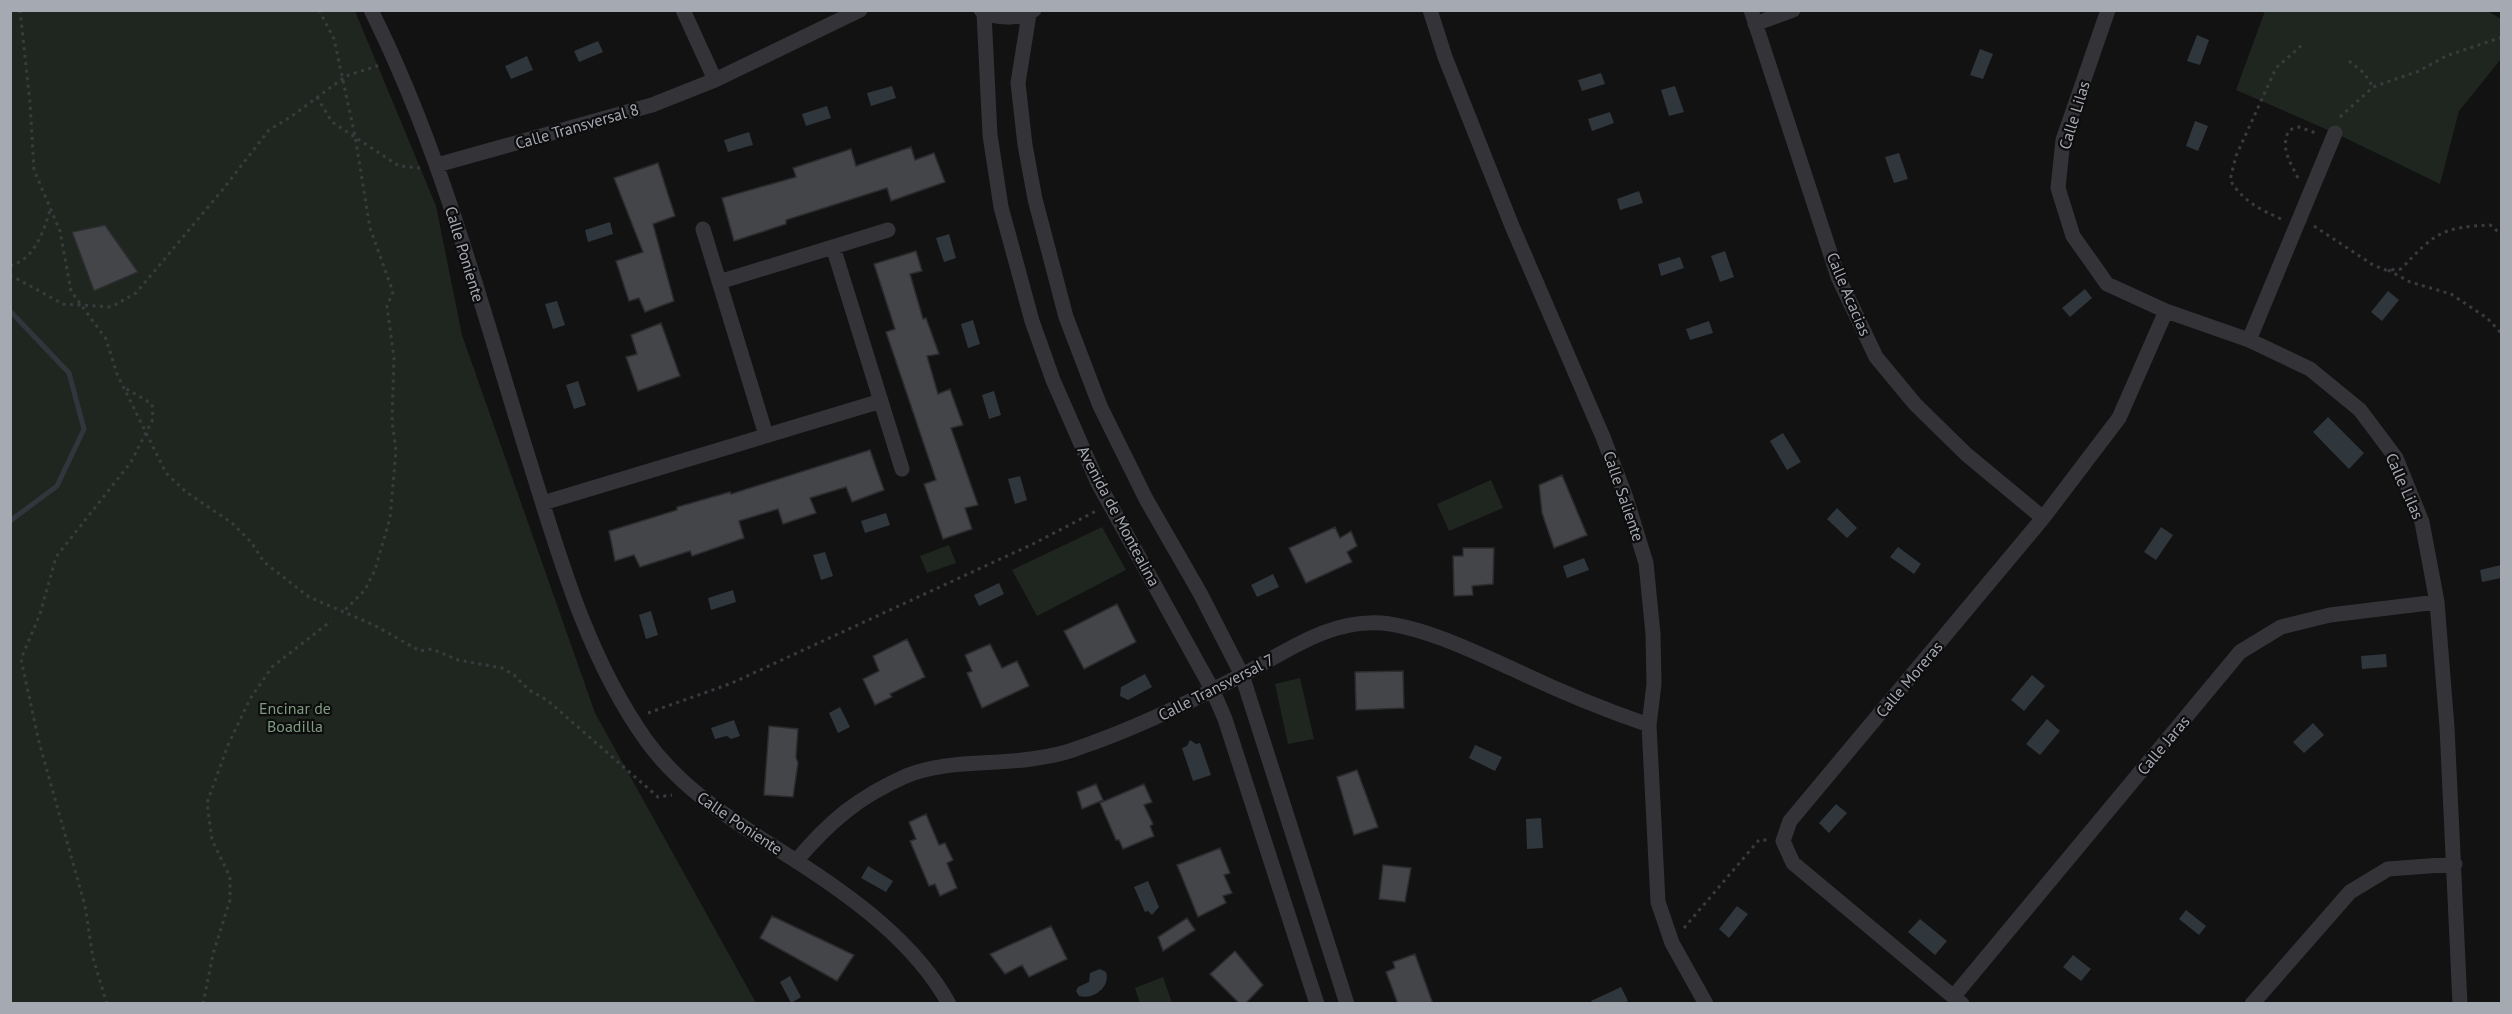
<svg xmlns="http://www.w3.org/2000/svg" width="2512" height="1014" viewBox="0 0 2512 1014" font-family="'PT Sans',sans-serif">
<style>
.green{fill:#1f2620}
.water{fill:#2f363c}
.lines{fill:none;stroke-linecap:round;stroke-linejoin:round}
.stream{stroke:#2f363c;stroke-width:5}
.building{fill:#444548;stroke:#2c2c2f;stroke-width:1.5}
.path{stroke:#3a3b3f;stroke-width:3;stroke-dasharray:3 4.5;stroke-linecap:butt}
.street{stroke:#343438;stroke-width:15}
.labels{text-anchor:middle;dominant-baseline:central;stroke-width:4.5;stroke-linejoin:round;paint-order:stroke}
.street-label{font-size:16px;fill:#a5a9b2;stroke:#0d0d0e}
.park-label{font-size:16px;fill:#7e9b80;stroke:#0d0d0e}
</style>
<rect width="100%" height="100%" fill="#121213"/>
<path class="green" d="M 2486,10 L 2501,19 L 2501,59 L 2459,111 L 2440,184 L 2335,133 L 2236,90 L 2265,11 Z
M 10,11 L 355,11 L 436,206 L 462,335 L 595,713 L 756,1003 L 11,1003 Z
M 1491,480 L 1503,508 L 1449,531 L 1437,504 Z
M 1102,527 L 1126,570 L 1037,616 L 1012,570 Z
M 949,545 L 956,563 L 927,573 L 920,556 Z
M 1300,678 L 1314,739 L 1288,744 L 1275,684 Z
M 1163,977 L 1172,1003 L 1140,1003 L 1135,988 Z"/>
<path class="water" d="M 2197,35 L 2209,40 L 2200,65 L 2187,61 Z
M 598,41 L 603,52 L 579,62 L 574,51 Z
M 1980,49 L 1993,54 L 1983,79 L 1970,75 Z
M 527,56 L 533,70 L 511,79 L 505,66 Z
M 1601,73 L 1605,84 L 1582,91 L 1578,80 Z
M 892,86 L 896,98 L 871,106 L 867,93 Z
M 1675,86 L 1684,112 L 1669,116 L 1661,90 Z
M 827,106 L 831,118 L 806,126 L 802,114 Z
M 1610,112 L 1614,123 L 1592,131 L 1588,119 Z
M 2195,121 L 2208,126 L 2198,151 L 2186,146 Z
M 749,132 L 753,145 L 728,152 L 724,140 Z
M 1899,153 L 1908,179 L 1894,183 L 1885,157 Z
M 1639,191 L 1643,203 L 1620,210 L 1617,199 Z
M 610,222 L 613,234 L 588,242 L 585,230 Z
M 949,234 L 956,258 L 944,262 L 936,238 Z
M 1725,251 L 1734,277 L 1720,282 L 1711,256 Z
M 1680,257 L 1684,268 L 1661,276 L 1658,264 Z
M 2085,289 L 2092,298 L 2070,317 L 2062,308 Z
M 2388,291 L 2399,300 L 2382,321 L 2371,312 Z
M 557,301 L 565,325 L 553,329 L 545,304 Z
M 973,320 L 980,344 L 968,348 L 961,324 Z
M 1709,321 L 1713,333 L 1690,340 L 1686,329 Z
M 578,381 L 586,405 L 574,409 L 566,385 Z
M 994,391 L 1001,415 L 989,419 L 982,395 Z
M 2328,417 L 2364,453 L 2349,469 L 2313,432 Z
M 1783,433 L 1801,462 L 1787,470 L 1770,441 Z
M 1020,476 L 1027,500 L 1015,504 L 1008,479 Z
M 1837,508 L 1857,528 L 1847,538 L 1827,519 Z
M 886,513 L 890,525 L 865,533 L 861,521 Z
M 2161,527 L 2173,535 L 2156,560 L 2144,552 Z
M 1898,547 L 1921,564 L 1914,574 L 1890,557 Z
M 825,552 L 833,576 L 821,580 L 813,555 Z
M 1584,558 L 1589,570 L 1567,578 L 1563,566 Z
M 2501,565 L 2501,578 L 2482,582 L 2480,570 Z
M 1273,574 L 1279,587 L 1257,597 L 1251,585 Z
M 999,583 L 1004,594 L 979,606 L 974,595 Z
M 733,590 L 736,602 L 711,610 L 708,598 Z
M 651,611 L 658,635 L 646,639 L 639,615 Z
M 2386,654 L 2387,667 L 2362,669 L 2361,656 Z
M 1145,674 L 1152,687 L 1128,700 L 1120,696 L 1121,687 Z
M 2032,675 L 2045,686 L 2024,711 L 2011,700 Z
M 840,707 L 850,727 L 838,733 L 829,713 Z
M 2047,719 L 2060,731 L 2040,755 L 2026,744 Z
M 734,720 L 740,736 L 731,739 L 727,736 L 715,739 L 711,728 Z
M 2313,723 L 2324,735 L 2304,753 L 2293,742 Z
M 1190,740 L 1196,744 L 1200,743 L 1211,775 L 1193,781 L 1182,748 L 1187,746 Z
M 1475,745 L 1502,757 L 1495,771 L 1469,758 Z
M 1836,804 L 1847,813 L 1829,833 L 1819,823 Z
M 1541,818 L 1543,848 L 1527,849 L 1526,819 Z
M 868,866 L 893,881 L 886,892 L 861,878 Z
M 1148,881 L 1159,907 L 1152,915 L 1148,911 L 1145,912 L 1134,887 Z
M 1737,906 L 1748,914 L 1729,938 L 1719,929 Z
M 2186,910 L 2206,926 L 2199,935 L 2179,919 Z
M 1920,919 L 1947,941 L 1935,955 L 1908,932 Z
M 2073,955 L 2091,969 L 2081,981 L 2063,967 Z
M 1100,969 L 1106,972 C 1111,987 1093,1000 1079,996 L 1076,991 L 1078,987 L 1089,982 L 1090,973 Z
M 790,976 L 801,997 L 791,1003 L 780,982 Z
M 1621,987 L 1628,1001 L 1624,1003 L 1592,1003 L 1591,1001 Z"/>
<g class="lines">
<path class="stream" d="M 10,311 L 69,373 L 84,429 L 57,486 L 10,521"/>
</g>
<path class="building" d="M 911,147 L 915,160 L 934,153 L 945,182 L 891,201 L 887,188 L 786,220 L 786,224 L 734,241 L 722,198 L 796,177 L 793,168 L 851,149 L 856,166 Z
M 658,163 L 675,216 L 653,224 L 674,301 L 645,312 L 639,298 L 629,301 L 616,261 L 643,252 L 614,178 Z
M 105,225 L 138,272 L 94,291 L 72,232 Z
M 916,251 L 922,271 L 910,274 L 923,319 L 926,318 L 939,354 L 927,356 L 938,394 L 950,389 L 963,425 L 951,428 L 978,505 L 965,508 L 972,529 L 943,539 L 924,484 L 936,480 L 886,332 L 895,329 L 874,264 Z
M 661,323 L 680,376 L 638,391 L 626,357 L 637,354 L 631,335 Z
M 870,450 L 884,490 L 852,502 L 846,487 L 810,498 L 816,513 L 783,524 L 778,509 L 739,521 L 744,538 L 692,556 L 690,551 L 640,567 L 634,555 L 615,561 L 609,531 L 677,510 L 677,507 L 730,492 L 731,494 Z
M 1562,475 L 1587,535 L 1554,548 L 1542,513 L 1539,485 Z
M 1335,527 L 1340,538 L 1351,531 L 1357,546 L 1347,552 L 1352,562 L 1306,583 L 1289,548 Z
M 1463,548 L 1494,548 L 1493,584 L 1472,586 L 1473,595 L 1454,596 L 1453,556 L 1463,556 Z
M 1117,604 L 1136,642 L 1084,669 L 1064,631 Z
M 907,639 L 925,677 L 890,694 L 892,697 L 875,705 L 863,679 L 879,671 L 873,656 Z
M 990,644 L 1002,668 L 1017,661 L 1029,686 L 982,708 L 967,673 L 972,671 L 965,655 Z
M 1403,671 L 1404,708 L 1356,710 L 1355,672 Z
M 769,726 L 798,729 L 796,757 L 798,763 L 793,797 L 764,795 Z
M 1357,770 L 1378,827 L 1354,835 L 1337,777 Z
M 1096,784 L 1103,800 L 1082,809 L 1077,792 Z
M 1144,784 L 1152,802 L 1144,805 L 1153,824 L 1150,826 L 1154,836 L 1123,849 L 1119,840 L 1116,840 L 1100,803 Z
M 926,814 L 939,845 L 945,843 L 953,860 L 947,863 L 957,888 L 940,896 L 935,884 L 929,886 L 910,841 L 916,839 L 909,822 Z
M 1220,848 L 1230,873 L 1224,875 L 1232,893 L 1223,896 L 1226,903 L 1198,917 L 1177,865 Z
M 1383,865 L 1411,868 L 1405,902 L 1379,899 Z
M 772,916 L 854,955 L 837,981 L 760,938 Z
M 1187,918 L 1195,930 L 1163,951 L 1158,937 Z
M 1051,926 L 1067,959 L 1029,977 L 1022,965 L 1005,974 L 990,954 Z
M 1235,951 L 1263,985 L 1245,1004 L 1240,1004 L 1210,974 Z
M 1415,954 L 1433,1004 L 1398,1004 L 1386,972 L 1395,968 L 1393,962 Z"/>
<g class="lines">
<path class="path" d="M 20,10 L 30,103 L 34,170 L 60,231 L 71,291 L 106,339 L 117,374 L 166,473 L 186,492 L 232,523 L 251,542 L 264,562 L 309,597 L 374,625 L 420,651 L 432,649 L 458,660 L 502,668 L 514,675 L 529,690 L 547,700 L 658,797 L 672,795
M 319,10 L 334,39 L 355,136 L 370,228 L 393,292 L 387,306 L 394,358 L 392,421 L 396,451 L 390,518 L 375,570 L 365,590 L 342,613
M 2349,61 L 2364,73 L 2373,87
M 317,97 L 332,122 L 399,166 L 420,168
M 2340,117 L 2373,87 L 2419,71 L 2446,56 L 2502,37
M 2298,178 C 2290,162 2280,148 2289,130 L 2299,127 L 2316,133
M 2281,219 C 2259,209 2243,201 2230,180 L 2236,156 L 2276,68 L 2303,44
M 2314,226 L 2373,265 L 2386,270 L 2401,269 C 2434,234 2441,227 2490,225 L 2502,235
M 10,266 C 35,258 43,233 50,210
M 2388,270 L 2410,282 L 2451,294 L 2487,318 L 2502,334
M 10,275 L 63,304 L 111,307 L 136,293 L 224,188 L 269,130 L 292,116 L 346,76 L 380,65
M 648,713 L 732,683 L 1035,543 L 1096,511
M 1684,928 L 1759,840 L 1769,840
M 107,1004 L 93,958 L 85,906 L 39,742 L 21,659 L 40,614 L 56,557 L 131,462 L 153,419 L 152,404 L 125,388
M 203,1004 L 213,954 L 230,900 L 230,877 L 212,840 L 207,803 L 228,745 L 250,699 L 272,667 L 331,621"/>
<path class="street" d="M 371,10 C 443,154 483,313 531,466 C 560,559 588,659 646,740 C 684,793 739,824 793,859 C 851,896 915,942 949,1004
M 683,10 L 715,80
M 981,10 C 996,19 1018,20 1034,10
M 1430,10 L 1445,57 L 1512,226 L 1603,437 L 1626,498 L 1646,563 L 1653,634 L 1654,684 L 1649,725 L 1658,902 L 1672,943 L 1706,1004
M 1751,10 L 1838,277 L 1876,357 L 1915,404 L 1966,454 L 2043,518
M 2108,10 L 2063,140 L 2058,188 L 2073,236 L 2107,284 L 2166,311 L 2249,340 L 2310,369 L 2360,410 L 2396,458 L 2422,522 L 2437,602 L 2447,727 L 2460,1004
M 984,13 L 990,135 L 1001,207 L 1032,321 L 1053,380 L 1098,483 L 1212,689 L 1225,719 L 1317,1004
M 1029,14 L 1018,83 L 1025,145 L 1035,199 L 1066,317 L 1100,406 L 1146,499 L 1200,593 L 1242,675 L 1347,1004
M 1755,24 L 1793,10
M 437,165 L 652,105 L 715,80 L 860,10
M 703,229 L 766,435
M 833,247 L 888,230
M 719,282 L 833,247 L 902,469
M 2249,340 L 2335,133
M 543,503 L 881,401
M 796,861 C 829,822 858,797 906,776 C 945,760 990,765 1031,759 C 1047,757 1066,753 1081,747 C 1137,728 1192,701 1244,674 C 1287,651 1330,619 1382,623 C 1424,627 1477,653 1515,670 C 1559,691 1602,709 1649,725
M 1954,996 L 2240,652 L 2281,627 L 2330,615 L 2437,602
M 1962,1004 L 1793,863 L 1783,841 L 1790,821 L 2043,518 L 2119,418 L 2166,311
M 2252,1004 L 2350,892 L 2388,869 L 2455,864"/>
</g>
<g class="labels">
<g class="street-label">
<text transform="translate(2074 115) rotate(-73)">Calle Lilas</text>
<text transform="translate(577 126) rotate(-16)">Calle Transversal 8</text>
<text transform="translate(465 254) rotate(73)">Calle Poniente</text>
<text transform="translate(1849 294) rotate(67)">Calle Acacias</text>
<text transform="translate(2405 486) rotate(66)">Calle Lilas</text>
<text transform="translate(1624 496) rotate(71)">Calle Saliente</text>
<text transform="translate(1119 516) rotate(62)">Avenida de Montealina</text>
<text transform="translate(1909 679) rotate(-50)">Calle Moreras</text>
<text transform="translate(1216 687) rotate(-27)">Calle Transversal 7</text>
<text transform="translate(2163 745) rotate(-50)">Calle Jaras</text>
<text transform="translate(740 823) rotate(34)">Calle Poniente</text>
</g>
<g class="park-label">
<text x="295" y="708">Encinar de<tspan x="295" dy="18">Boadilla</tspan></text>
</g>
</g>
<rect width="2512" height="1014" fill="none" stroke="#a5a9b2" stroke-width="24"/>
</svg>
